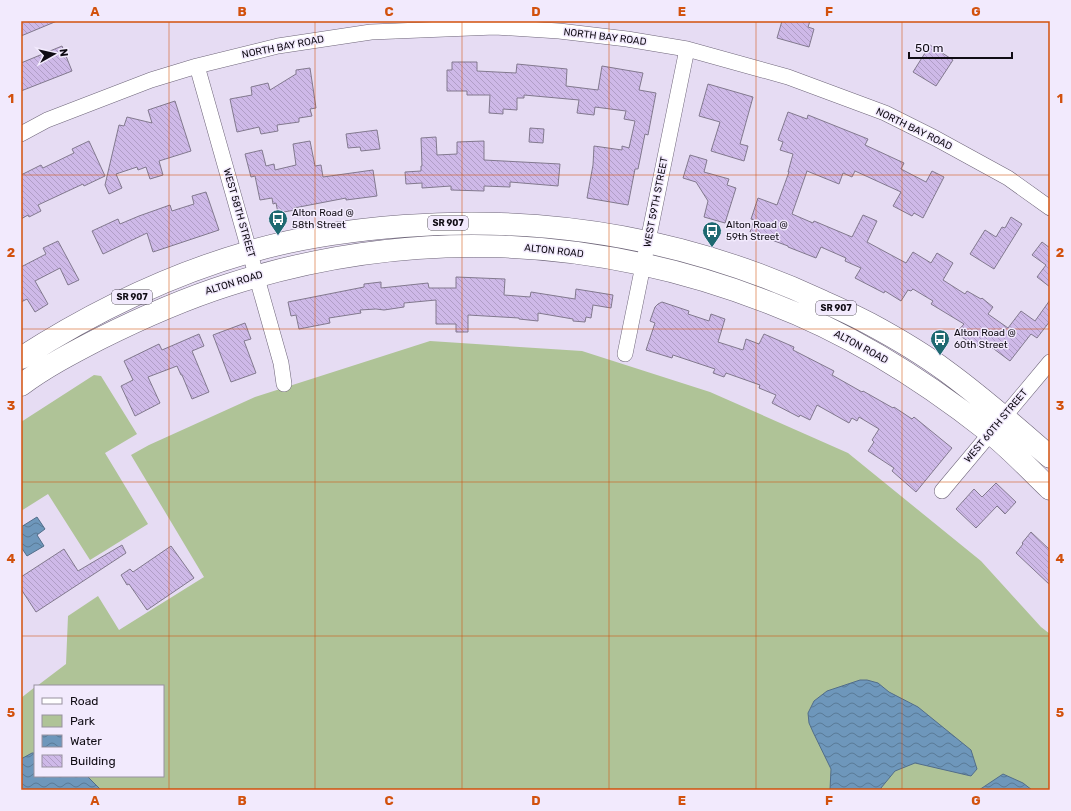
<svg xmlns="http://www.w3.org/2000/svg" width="1071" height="811" viewBox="0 0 1071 811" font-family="Rubik,sans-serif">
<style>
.green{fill:#afc397}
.water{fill:url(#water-waves);stroke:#526d89}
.building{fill:url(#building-back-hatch);stroke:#82798e}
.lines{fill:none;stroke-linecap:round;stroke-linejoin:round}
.street-casing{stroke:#6e6579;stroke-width:16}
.primary-casing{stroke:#6e6579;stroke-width:23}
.street{stroke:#fff;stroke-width:15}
.primary{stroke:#fff;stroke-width:22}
.grid{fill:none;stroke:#d2510d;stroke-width:1;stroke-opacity:0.55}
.labels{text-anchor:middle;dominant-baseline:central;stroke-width:3;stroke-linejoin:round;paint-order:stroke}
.shield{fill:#f2eafd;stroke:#544f5a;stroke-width:1}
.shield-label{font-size:9px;font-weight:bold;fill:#100c14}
.street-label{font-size:10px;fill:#100c14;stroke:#f2eafd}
.poi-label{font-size:10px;fill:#100c14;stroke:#f2eafd;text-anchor:start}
.neatline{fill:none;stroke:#d2510d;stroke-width:1.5}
.grid-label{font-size:13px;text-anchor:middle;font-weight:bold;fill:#d2510d}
</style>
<defs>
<pattern id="water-waves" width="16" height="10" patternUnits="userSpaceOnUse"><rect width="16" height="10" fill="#6e97bb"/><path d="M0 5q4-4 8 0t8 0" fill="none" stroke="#597a97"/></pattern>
<pattern id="building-back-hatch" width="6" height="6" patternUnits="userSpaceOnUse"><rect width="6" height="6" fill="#ceb9e8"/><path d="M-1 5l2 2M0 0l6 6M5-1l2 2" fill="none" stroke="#b09ec6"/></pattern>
</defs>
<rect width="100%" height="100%" fill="#e6dcf3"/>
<path class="green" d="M 430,341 L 582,351 L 710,392 L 848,453 L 981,561 L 1041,627 L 1050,634 L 1050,790 L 21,790 L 21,698 L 35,687 L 35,776 L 163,776 L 163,686 L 37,686 L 66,664 L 68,616 L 98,596 L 119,630 L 204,577 L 131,455 L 149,445 L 255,397 Z
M 94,375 L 101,376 L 137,434 L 105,453 L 148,524 L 90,560 L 48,494 L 21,511 L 21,422 Z"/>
<path class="water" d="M 37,517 L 45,529 L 37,535 L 44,546 L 27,556 L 21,547 L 21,527 Z
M 860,680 L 867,680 L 878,683 L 889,692 L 918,707 L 971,750 L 977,769 L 971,776 L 915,763 L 895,771 L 881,788 L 881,790 L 830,790 L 831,769 L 813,732 L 809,723 L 808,713 L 814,701 L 827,691 Z
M 32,753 L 35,753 L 35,776 L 87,776 L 101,790 L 21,790 L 21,759 Z
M 1003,774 L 1023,783 L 1032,790 L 979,790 Z"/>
<path class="building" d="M 21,21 L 57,21 L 21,36 Z
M 782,21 L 810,21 L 808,27 L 814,29 L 809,47 L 777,38 Z
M 930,45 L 953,60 L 936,86 L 913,72 Z
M 62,46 L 72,71 L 21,91 L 21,63 Z
M 452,62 L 477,62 L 477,71 L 516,73 L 517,64 L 567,69 L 566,86 L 598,90 L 602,66 L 643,73 L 639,90 L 656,93 L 648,135 L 645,134 L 638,169 L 635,169 L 628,205 L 587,198 L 593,165 L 594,146 L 622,150 L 622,146 L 629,148 L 635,121 L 624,119 L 626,111 L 595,107 L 594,115 L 577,113 L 579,100 L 524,95 L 524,98 L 517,98 L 517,110 L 503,109 L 503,114 L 489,113 L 490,95 L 467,95 L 467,91 L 447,91 L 447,70 L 452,70 Z
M 310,68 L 316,108 L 310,109 L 312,116 L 299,118 L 299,122 L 277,125 L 278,131 L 261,134 L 259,127 L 237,132 L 230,99 L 252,95 L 251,87 L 268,83 L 270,90 L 296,74 L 296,70 Z
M 708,84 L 753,97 L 740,144 L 748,146 L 744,161 L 711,151 L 720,122 L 699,116 Z
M 175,101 L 191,151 L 159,161 L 163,175 L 150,179 L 146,167 L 138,170 L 137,167 L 116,174 L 122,188 L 109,194 L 105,185 L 119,125 L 124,126 L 127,117 L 152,123 L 148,110 Z
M 788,112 L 807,119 L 808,115 L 868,139 L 865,145 L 904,163 L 901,169 L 926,182 L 932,171 L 944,177 L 923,218 L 914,213 L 912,216 L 893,206 L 901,192 L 855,171 L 852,177 L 843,173 L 839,184 L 807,171 L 792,214 L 813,223 L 814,221 L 852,237 L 863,215 L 877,221 L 867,242 L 906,263 L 913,252 L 931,263 L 937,253 L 953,263 L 943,280 L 965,294 L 967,291 L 981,299 L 982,298 L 993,307 L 988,314 L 1008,328 L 1021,311 L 1035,321 L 1050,300 L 1050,321 L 1037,338 L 1031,334 L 1010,361 L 986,343 L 982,349 L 970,340 L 969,342 L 956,333 L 964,324 L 931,304 L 933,301 L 913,289 L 911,291 L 908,290 L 901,301 L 885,291 L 884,293 L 855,278 L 861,268 L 845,261 L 846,258 L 821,247 L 816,258 L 788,247 L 788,246 L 750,232 L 754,220 L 751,219 L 758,198 L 777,205 L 789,172 L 788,172 L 793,154 L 780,150 L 783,142 L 778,140 Z
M 530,128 L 544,129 L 543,143 L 529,142 Z
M 377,130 L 380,149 L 361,151 L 360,147 L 348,148 L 346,134 Z
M 436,137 L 437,155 L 457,154 L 457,142 L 484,141 L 484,160 L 560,164 L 558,186 L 510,182 L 510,187 L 484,186 L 484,191 L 451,190 L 451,186 L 422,188 L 422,183 L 406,184 L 405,172 L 421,171 L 421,166 L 422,166 L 421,138 Z
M 89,141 L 105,176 L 84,186 L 83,184 L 38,205 L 41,211 L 29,217 L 28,215 L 21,219 L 21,175 L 41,165 L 43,168 L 74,153 L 72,149 Z
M 310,141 L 315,166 L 321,165 L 323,177 L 373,170 L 377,196 L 346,200 L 346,198 L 294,208 L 295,210 L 278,213 L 276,203 L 273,204 L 272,198 L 260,200 L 255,176 L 251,177 L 245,154 L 262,150 L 266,166 L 274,164 L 275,170 L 296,165 L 293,144 Z
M 690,155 L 707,160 L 704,172 L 729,179 L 727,185 L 736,188 L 725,223 L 704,217 L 708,201 L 696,182 L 683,178 Z
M 206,192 L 219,230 L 153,252 L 147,233 L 103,254 L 92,231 L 118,219 L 120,224 L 139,216 L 170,205 L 172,211 L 194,204 L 192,196 Z
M 1011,217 L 1022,224 L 994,269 L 970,254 L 985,230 L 996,237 L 1002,227 L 1005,228 Z
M 58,241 L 79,280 L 68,285 L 60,268 L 35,281 L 48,304 L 35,312 L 27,299 L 21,302 L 21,267 L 46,254 L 43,248 Z
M 1042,242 L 1050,248 L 1050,287 L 1037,277 L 1046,265 L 1032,255 Z
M 456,277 L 505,279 L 504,295 L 530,297 L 531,292 L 575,299 L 576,289 L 613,295 L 611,308 L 593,305 L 591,318 L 586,317 L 585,322 L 573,321 L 573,319 L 538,313 L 538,321 L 519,319 L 519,318 L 468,315 L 468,332 L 456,332 L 456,324 L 436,324 L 436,300 L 404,303 L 404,307 L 384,310 L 376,309 L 360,310 L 361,313 L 329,318 L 330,323 L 299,329 L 296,315 L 291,316 L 288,302 L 364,287 L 364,284 L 381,282 L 381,288 L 428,283 L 429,288 L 456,288 Z
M 662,302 L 689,311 L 688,314 L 709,321 L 711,314 L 725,319 L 718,342 L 743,350 L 746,339 L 759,344 L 764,334 L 794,347 L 793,350 L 834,371 L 832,375 L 862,392 L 863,391 L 893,408 L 894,407 L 912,419 L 914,417 L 952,448 L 916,492 L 892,471 L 894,468 L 868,451 L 874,442 L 872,440 L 879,429 L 859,417 L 857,421 L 852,418 L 849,423 L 817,405 L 810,420 L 800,415 L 799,417 L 772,403 L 776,395 L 759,388 L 760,385 L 726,373 L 724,377 L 713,373 L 715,369 L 673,355 L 672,358 L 646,350 L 655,323 L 650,321 L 655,307 L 658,304 Z
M 245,323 L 251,339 L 244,341 L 256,373 L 231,382 L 213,335 Z
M 199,334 L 204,346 L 192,351 L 209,392 L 192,399 L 182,375 L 181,375 L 177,366 L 148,377 L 160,403 L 135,416 L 121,386 L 133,380 L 124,361 L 159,344 L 162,350 Z
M 996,483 L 1016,502 L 1005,514 L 997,506 L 976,528 L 956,509 L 974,489 L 982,497 Z
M 1031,532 L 1050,550 L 1050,585 L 1016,553 L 1023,544 L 1022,543 Z
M 122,545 L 126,553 L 36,612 L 21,589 L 21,577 L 64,549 L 78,571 Z
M 171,546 L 194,578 L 147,610 L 129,584 L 127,585 L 121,575 L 130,569 L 133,572 Z"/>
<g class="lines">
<g class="street-casing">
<path id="street" d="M 197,66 L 281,363 L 284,384
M 21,134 L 47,120 L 151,80 L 197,66 L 278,46 L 371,32 L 495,27 L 559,31 L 627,39 L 687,49 L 788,77 L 885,113 L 935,138 L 1008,178 L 1050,208
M 625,354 L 687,49
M 942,491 L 1050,362"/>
</g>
<g class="primary-casing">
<path id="primary" d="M 21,358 C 91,313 169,275 249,252 C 299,237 352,230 404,226 C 552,215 690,239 824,302 C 840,309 855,316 870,324 C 896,338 923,354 946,371 C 983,398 1016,427 1050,457
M 21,385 C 45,367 72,353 99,339 C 141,318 184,299 228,285 C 408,227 594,234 770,303 C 849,333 922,379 988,431 C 1010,448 1030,470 1050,489"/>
</g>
<use href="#street" class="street"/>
<use href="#primary" class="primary"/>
</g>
<path class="grid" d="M 169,21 L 169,790M 315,21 L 315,790M 462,21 L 462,790M 609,21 L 609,790M 756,21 L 756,790M 902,21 L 902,790M 21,175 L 1050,175M 21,329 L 1050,329M 21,482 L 1050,482M 21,636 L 1050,636"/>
<defs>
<g id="bus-pin" transform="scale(1)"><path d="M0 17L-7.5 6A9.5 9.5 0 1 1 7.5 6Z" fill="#1e6971" stroke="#f2eafd"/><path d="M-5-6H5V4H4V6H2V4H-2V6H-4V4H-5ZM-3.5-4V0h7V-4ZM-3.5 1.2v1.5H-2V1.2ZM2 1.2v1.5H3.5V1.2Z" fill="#fff"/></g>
</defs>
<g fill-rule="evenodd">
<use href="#bus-pin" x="278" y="219"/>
<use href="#bus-pin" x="712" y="231"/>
<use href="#bus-pin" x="940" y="339"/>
</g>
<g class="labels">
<g class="shield">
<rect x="428" y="216" width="40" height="14" rx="3"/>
<rect x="112" y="290" width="40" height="14" rx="3"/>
<rect x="816" y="301" width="40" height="14" rx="3"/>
</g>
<g class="shield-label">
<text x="448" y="223">SR 907</text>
<text x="132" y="297">SR 907</text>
<text x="836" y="308">SR 907</text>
</g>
<g class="street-label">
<text transform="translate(605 37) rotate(7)">NORTH BAY ROAD</text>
<text transform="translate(283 47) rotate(-11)">NORTH BAY ROAD</text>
<text transform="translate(914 129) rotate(26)">NORTH BAY ROAD</text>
<text transform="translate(656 202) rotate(-79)">WEST 59TH STREET</text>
<text transform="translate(239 213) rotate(74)">WEST 58TH STREET</text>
<text transform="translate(554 251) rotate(6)">ALTON ROAD</text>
<text transform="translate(234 283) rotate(-17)">ALTON ROAD</text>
<text transform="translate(861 347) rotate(28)">ALTON ROAD</text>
<text transform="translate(996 426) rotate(-50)">WEST 60TH STREET</text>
</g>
<g class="poi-label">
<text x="292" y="213">Alton Road @<tspan x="292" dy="12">58th Street</tspan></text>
<text x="726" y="225">Alton Road @<tspan x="726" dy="12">59th Street</tspan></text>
<text x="954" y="333">Alton Road @<tspan x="954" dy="12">60th Street</tspan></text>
</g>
</g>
<rect width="1071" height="811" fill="none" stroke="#f2eafd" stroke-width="44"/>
<rect x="34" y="685" width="130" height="92" fill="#f2eafd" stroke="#9891a0"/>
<rect x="42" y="698" width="20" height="6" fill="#ffffff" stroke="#9891a0"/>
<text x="70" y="705" font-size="12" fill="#100c14">Road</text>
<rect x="42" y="715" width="20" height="12" fill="#afc397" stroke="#9891a0"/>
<text x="70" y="725" font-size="12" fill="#100c14">Park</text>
<rect x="42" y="735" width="20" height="12" fill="url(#water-waves)" stroke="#9891a0"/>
<text x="70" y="745" font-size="12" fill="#100c14">Water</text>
<rect x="42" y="755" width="20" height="12" fill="url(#building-back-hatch)" stroke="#9891a0"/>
<text x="70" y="765" font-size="12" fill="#100c14">Building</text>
<g transform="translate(54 54) rotate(82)" stroke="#f2eafd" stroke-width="3" paint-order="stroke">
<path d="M0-3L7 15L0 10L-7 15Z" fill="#100c14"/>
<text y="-6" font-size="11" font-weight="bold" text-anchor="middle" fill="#100c14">N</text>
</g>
<path d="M909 52v6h103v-6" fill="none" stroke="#100c14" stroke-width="2"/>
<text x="915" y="52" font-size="12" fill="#100c14" stroke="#f2eafd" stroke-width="3" paint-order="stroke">50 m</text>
<rect x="22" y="22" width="1027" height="767" class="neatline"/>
<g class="grid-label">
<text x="95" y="16">A</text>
<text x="242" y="16">B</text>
<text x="389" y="16">C</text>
<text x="536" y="16">D</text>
<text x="682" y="16">E</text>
<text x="829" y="16">F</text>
<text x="976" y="16">G</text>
<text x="11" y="103">1</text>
<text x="1060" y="103">1</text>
<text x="11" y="257">2</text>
<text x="1060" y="257">2</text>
<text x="11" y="410">3</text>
<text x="1060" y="410">3</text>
<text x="11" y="563">4</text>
<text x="1060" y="563">4</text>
<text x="11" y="717">5</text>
<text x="1060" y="717">5</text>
<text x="95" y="805">A</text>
<text x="242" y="805">B</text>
<text x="389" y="805">C</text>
<text x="536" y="805">D</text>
<text x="682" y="805">E</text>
<text x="829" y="805">F</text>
<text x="976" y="805">G</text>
</g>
</svg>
